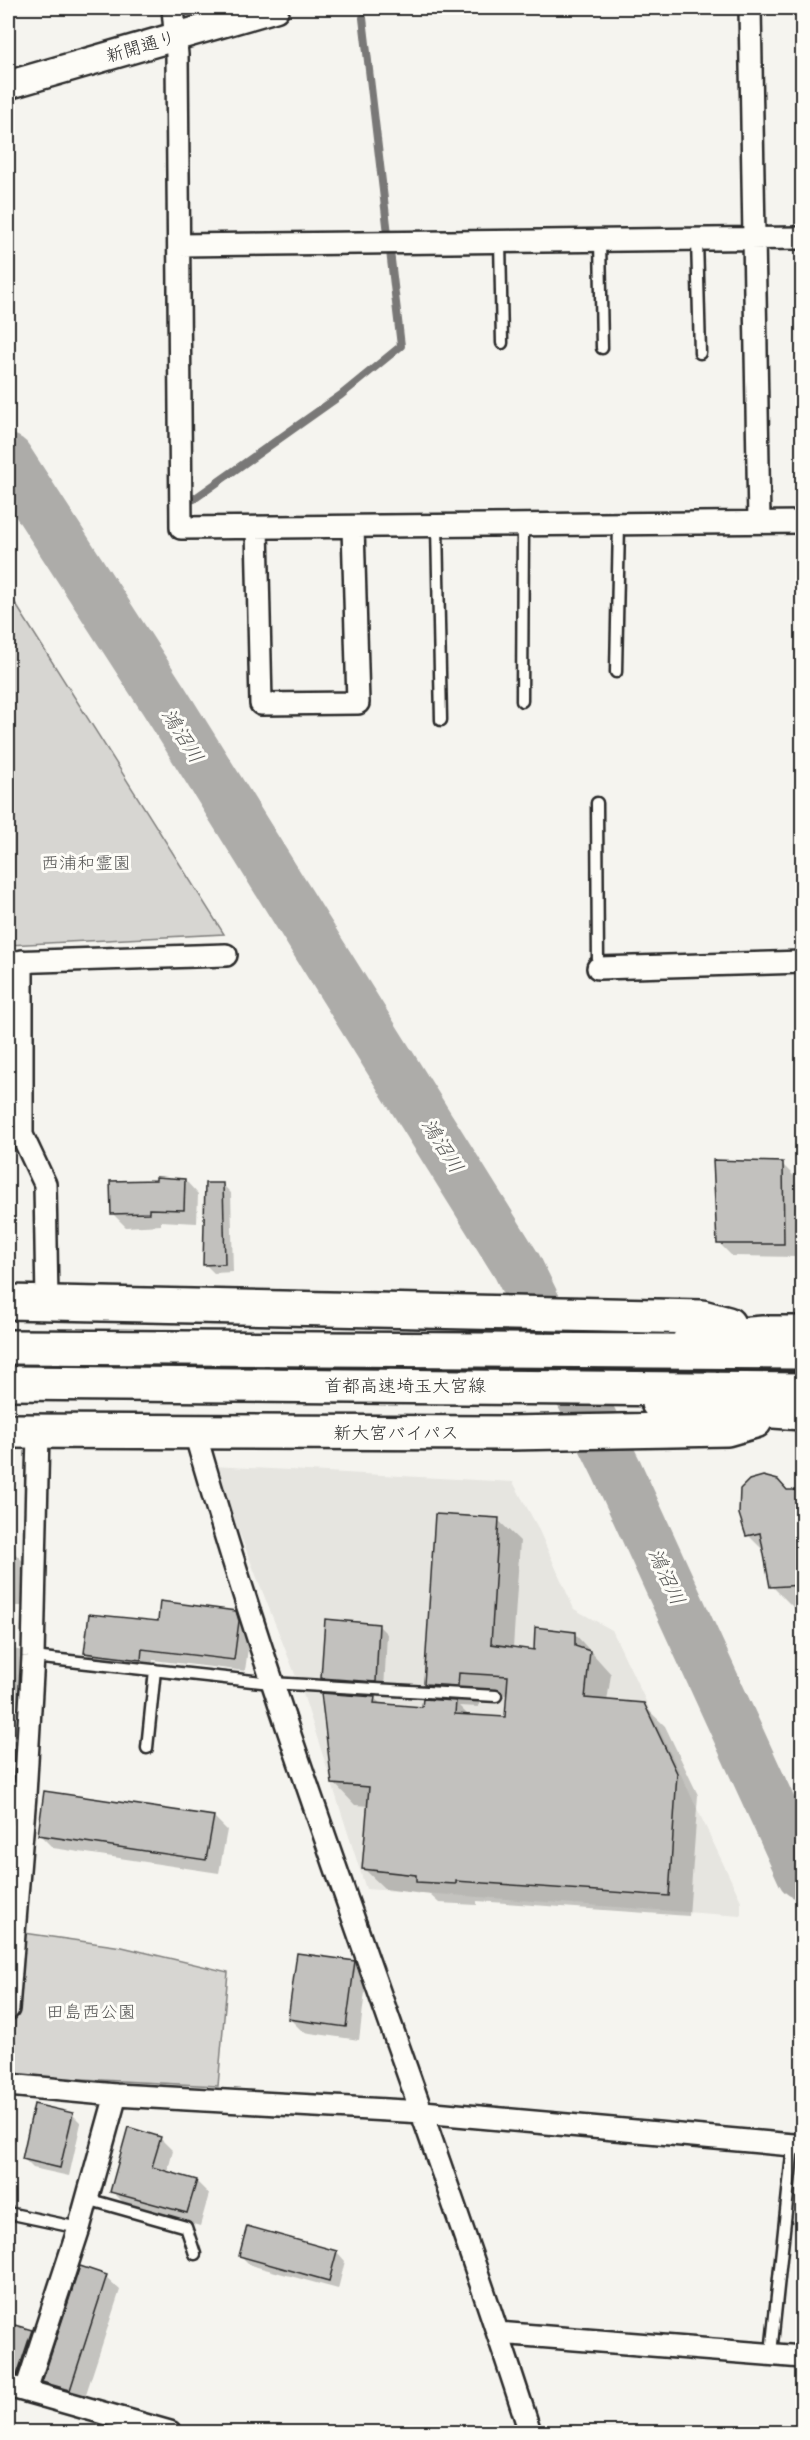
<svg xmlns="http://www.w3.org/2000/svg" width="810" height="2440" viewBox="0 0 810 2440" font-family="'Balsamiq Sans','Klee One',sans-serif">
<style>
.built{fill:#e6e5e0}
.green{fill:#d7d6d2;stroke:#81807e;stroke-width:1.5}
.shadow{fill:#0003;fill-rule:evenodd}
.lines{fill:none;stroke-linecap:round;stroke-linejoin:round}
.stream{stroke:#797877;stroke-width:8}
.river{stroke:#adaca9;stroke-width:50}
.building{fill:#c2c1be;stroke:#2b2b2b;stroke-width:1.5}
.service-casing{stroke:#2b2b2b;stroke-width:15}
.minor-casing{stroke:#2b2b2b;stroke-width:26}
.tertiary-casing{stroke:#2b2b2b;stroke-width:32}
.trunk-casing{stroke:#2b2b2b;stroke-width:38}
.motorway-casing{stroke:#2b2b2b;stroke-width:38}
.service{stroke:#fdfcf7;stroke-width:10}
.minor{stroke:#fdfcf7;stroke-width:21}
.tertiary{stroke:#fdfcf7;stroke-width:27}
.trunk{stroke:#fdfcf7;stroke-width:33}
.motorway{stroke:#fdfcf7;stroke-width:33}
.labels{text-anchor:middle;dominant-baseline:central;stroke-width:6;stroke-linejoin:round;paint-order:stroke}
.street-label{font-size:18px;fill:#2b2b2b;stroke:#fdfcf7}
.park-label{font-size:18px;fill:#565655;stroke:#fdfcf7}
.water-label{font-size:20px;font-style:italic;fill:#585857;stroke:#fdfcf7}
</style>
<rect width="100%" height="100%" fill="#f5f4ef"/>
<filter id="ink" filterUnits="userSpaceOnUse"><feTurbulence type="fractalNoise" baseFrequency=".0167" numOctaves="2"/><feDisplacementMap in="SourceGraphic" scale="12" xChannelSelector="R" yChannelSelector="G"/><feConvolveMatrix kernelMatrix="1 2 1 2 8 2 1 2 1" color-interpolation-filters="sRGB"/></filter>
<g filter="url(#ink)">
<path class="built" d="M 213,1466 L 513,1482 L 537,1526 L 574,1609 L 612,1630 L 741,1901 L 741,1916 L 366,1889 L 304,1697 Z"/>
<path class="green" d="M 8,592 L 224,934 L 8,945 Z
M 24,1933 L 122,1947 L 228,1972 L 218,2086 L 22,2076 L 11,2066 Z"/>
<path class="shadow" d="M 782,1164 L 795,1177 L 796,1257 L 732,1256 L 719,1243 Z
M 185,1180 L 198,1194 L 197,1223 L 161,1221 L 161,1225 L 126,1227 L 112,1213 Z
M 222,1184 L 231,1193 L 233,1272 L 214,1273 L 205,1264 Z
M 787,1492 L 797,1492 L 802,1497 L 802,1650 L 794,1608 L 772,1586 L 765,1552 L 748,1535 Z
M 498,1520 L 520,1541 L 513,1648 L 535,1651 L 574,1633 L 611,1674 L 607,1702 L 643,1705 L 665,1726 L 698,1795 L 689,1916 L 477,1901 L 477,1905 L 439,1903 L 430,1895 L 385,1889 L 363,1868 L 369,1806 L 355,1805 L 334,1783 L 322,1695 L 374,1698 L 382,1705 L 424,1709 L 444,1702 L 425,1684 ZM 480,1693 L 508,1695 L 506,1718 L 469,1716 L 459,1706 L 479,1707 Z
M 8,1551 L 13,1552 L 26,1564 L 25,1606 L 8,1606 Z
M 235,1612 L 247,1624 L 250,1633 L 245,1671 L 153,1660 L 152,1670 L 98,1664 L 86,1653 L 159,1623 Z
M 378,1625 L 387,1634 L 384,1690 L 332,1687 L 323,1678 Z
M 8,1649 L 19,1650 L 28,1659 L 25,1715 L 8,1714 Z
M 214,1817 L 227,1830 L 219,1873 L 53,1848 L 40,1835 Z
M 354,1963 L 367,1976 L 359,2040 L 303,2032 L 290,2019 Z
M 72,2114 L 81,2123 L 69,2176 L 33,2168 L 24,2159 Z
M 160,2138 L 173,2151 L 167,2173 L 196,2181 L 209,2194 L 200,2226 L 125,2204 L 112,2191 Z
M 337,2252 L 345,2261 L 338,2289 L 250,2265 L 241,2256 Z
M 106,2277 L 120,2290 L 83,2403 L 57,2395 L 44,2382 Z
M 8,2324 L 31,2331 L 40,2340 L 26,2383 L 8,2378 Z"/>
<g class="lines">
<path class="stream" d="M 194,499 L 341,395 L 401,346 L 363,18
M 76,565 L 92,556"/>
<path class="river" d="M 8,459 L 165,702 L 517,1266 L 617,1470 L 802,1874"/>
</g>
<path class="building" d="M 713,1160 L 783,1162 L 784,1244 L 717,1244 Z
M 156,1177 L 185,1179 L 184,1210 L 149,1209 L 149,1213 L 111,1214 L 110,1181 L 156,1180 Z
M 205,1183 L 223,1183 L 225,1264 L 203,1265 Z
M 763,1476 L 778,1480 L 787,1490 L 797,1490 L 802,1521 L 802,1585 L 770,1587 L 760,1533 L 746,1536 L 739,1514 L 740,1489 L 749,1480 Z
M 435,1514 L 499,1518 L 491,1644 L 534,1650 L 535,1627 L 575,1632 L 575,1646 L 590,1651 L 585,1698 L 644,1703 L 677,1773 L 669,1896 L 456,1881 L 456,1884 L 416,1882 L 416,1875 L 362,1869 L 369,1787 L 332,1784 L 321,1693 L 375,1697 L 374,1703 L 422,1707 L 423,1699 L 456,1701 L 455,1714 L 505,1717 L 508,1676 L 459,1673 L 458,1686 L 424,1684 Z
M 160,1601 L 236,1611 L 239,1621 L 234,1660 L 142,1649 L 141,1660 L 84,1653 L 89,1614 L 158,1621 Z
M 325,1619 L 379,1624 L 376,1682 L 321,1678 Z
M 44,1791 L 214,1816 L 206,1860 L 38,1835 Z
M 297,1953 L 355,1961 L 346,2027 L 288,2019 Z
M 34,2104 L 73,2113 L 60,2168 L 22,2159 Z
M 128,2127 L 161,2137 L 152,2167 L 197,2180 L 187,2213 L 110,2192 Z
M 247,2226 L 337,2251 L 329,2281 L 239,2256 Z
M 80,2266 L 107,2275 L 70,2390 L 42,2382 Z
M 8,2323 L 32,2330 L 17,2375 L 8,2373 Z"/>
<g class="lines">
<g class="service-casing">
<path id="service" d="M 697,239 L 700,353
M 500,240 L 502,343
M 600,240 L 602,348
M 437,526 L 441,720
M 616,672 L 619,524
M 522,701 L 523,525
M 597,803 L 598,968
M 33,1657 L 271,1683 L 496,1696
M 147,1748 L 155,1670
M 87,2199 L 186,2227 L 195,2254
M 8,2213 L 79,2228
M 771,2353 L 793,2145"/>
</g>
<g class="minor-casing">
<path id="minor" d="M 173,8 L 177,55 L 181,528 L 802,522
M 750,8 L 759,522
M 179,245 L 802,238
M 257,528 L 261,704 L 358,703 L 353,527
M 22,961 L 22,1135 L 45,1184 L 47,1302
M 8,962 L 226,955
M 598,968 L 802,962
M 195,1433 C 292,1771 423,2098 530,2432
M 8,1792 L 25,1795 L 8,2009
M 25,1795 L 33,1657 L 38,1432
M 8,2085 L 116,2095 L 423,2112 L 793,2145
M 498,2333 L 802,2357
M 8,2386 L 170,2432
M 26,2390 L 79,2228 L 116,2095"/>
</g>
<g class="tertiary-casing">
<path id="tertiary" d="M 8,85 L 275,8"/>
</g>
<g class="trunk-casing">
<path id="trunk" d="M 8,1302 L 702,1317 L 728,1324
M 690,1339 L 763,1333 L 802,1333
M 658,1403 L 802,1413
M 8,1431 L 509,1433 L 727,1429 L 755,1421"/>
</g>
<g class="motorway-casing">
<path id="motorway" d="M 8,1347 L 802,1352
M 8,1383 L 802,1390"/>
</g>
<use href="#service" class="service"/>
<use href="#minor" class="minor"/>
<use href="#tertiary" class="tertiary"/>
<use href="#trunk" class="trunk"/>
<use href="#motorway" class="motorway"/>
</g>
</g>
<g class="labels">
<g class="street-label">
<text transform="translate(141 47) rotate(-16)">新開通り</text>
<text x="405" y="1386">首都高速埼玉大宮線</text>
<text x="396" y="1433">新大宮バイパス</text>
</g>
<g class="park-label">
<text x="86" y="863">西浦和霊園</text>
<text x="91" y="2012">田島西公園</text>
</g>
<g class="water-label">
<text transform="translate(182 736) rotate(58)">鴻沼川</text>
<text transform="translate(442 1146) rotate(58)">鴻沼川</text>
<text transform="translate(666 1577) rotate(65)">鴻沼川</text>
</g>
</g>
<rect width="810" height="2440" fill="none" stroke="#fdfcf7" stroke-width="30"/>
<rect x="15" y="15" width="780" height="2410" fill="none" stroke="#2b2b2b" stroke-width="2" filter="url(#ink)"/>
</svg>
